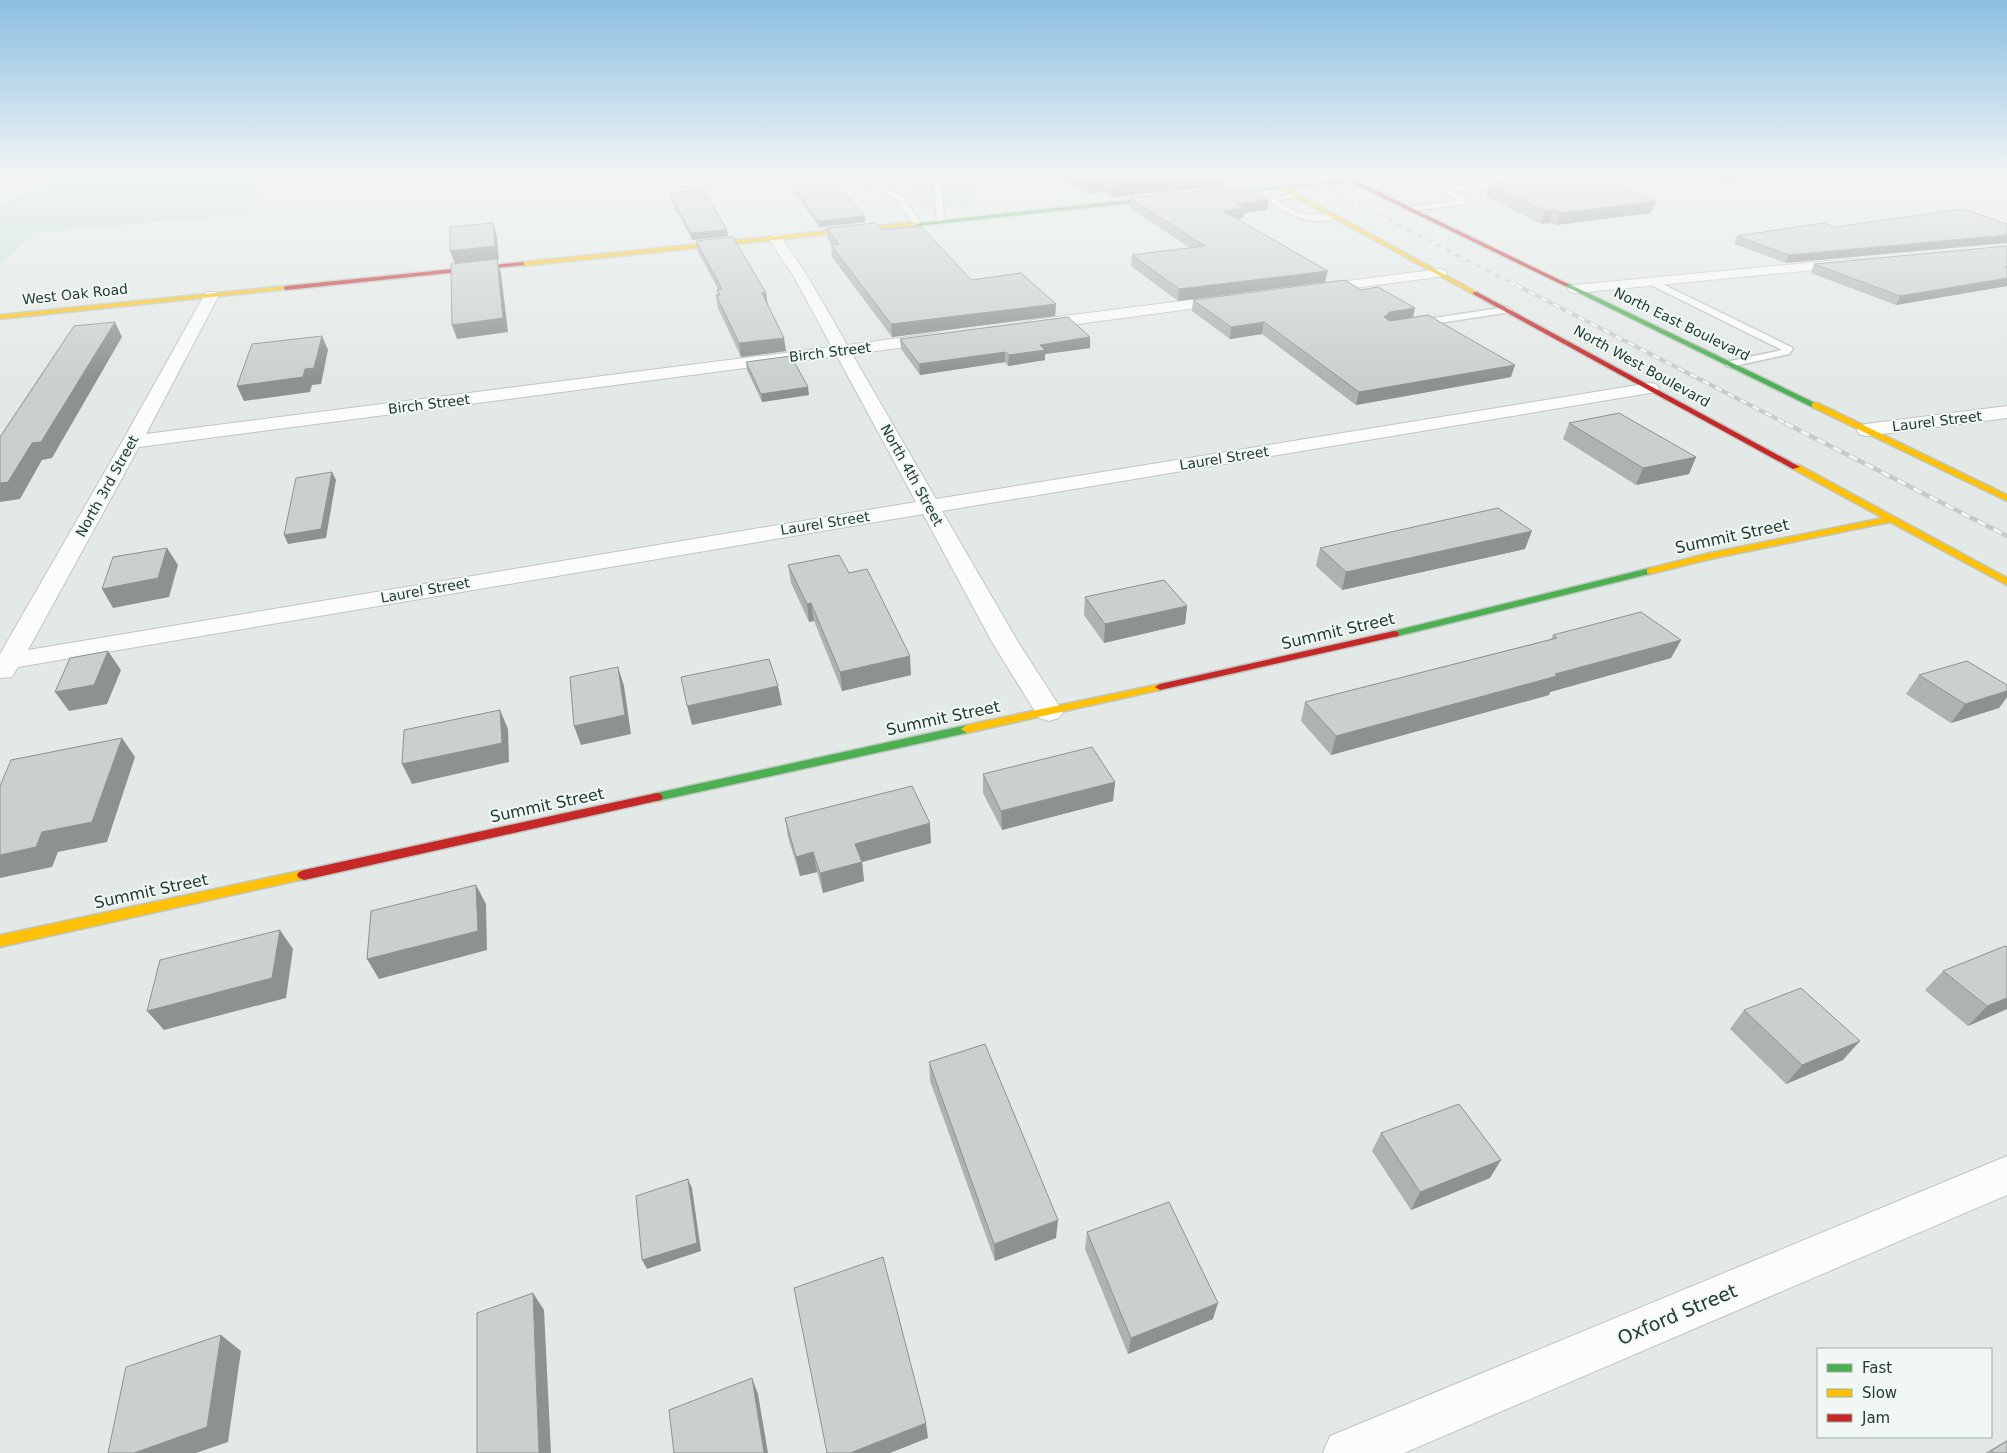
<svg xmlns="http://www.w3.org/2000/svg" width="2007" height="1453" viewBox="0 0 2007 1453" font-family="'DejaVu Sans',sans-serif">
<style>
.built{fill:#d1dad6}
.green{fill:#cce2d3}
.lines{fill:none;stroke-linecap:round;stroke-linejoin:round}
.lane-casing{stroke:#c0c6c3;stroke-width:3}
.street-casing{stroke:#c0c6c3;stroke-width:2}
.fast-casing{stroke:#bfc6c3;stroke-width:3}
.slow-casing{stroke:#bfc6c3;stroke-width:3}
.jam-casing{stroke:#bfc6c3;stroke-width:3}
.lane{fill:#fbfcfb;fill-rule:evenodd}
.street{fill:#fbfcfb;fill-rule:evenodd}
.fast{fill:#4caf50;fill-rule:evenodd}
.slow{fill:#ffc107;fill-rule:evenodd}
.jam{fill:#c62828;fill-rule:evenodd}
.rail-far2-casing{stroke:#c7cac9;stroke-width:2.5}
.rail-far1-casing{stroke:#c7cac9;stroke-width:4}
.rail-casing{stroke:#c7cac9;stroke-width:4.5}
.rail-far2{stroke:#f1f8f4;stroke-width:2;stroke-dasharray:5.5;stroke-linecap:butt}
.rail-far1{stroke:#f1f8f4;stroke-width:2.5;stroke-dasharray:7;stroke-linecap:butt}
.rail{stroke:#f1f8f4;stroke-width:3;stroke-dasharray:9;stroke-linecap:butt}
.wall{fill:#aeb3b0}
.shaded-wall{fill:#8d9290}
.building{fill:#cad0cd;stroke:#8d9290}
.labels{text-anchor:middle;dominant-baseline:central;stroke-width:4;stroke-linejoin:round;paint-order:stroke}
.far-street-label{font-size:14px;fill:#223b34;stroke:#f1f8f4}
.street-label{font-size:16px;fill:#223b34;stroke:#f1f8f4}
.near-street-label{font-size:19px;fill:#223b34;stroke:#f1f8f4}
</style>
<rect width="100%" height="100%" fill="#e3e9e6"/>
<path class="built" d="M 910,177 L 973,177 L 976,205 L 923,210 Z"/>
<path class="green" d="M 62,177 L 268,177 L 249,214 L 34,233 L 0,265 L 0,206 Z"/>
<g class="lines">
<g class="lane-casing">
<path id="lane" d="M 933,177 L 939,177 L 945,221 L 941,223 L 937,221 Z
M 862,181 C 896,188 904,194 921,224 L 920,226 L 914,226 C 896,195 895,193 860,184 L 859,183 Z
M 1509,182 L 1513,184 L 1511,185 L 1453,190 L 1464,196 L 1465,204 L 1410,211 L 1406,209 L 1410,207 L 1458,200 L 1446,193 L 1446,186 Z
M 1295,193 L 1298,193 L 1298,197 L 1277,200 C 1287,208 1298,214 1310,215 C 1319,216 1331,212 1338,216 C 1318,229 1282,214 1267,199 Z
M 1652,279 L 1791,347 L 1793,349 L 1789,354 L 1730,367 L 1726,366 L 1726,362 L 1782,350 L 1649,284 L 1648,282 Z
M 1507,307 L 1512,310 L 1510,312 L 1414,327 L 1409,324 L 1414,321 Z"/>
</g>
<g class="street-casing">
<path id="street" d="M 775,234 L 780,235 L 808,277 L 847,345 L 938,333 L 944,335 L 946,338 L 944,341 L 938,343 L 852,354 L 936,499 L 1650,383 L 1656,384 L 1659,388 L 1656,392 L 942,511 L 1018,642 L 1063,712 L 1059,718 L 1049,721 L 1039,718 L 992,642 L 923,514 L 18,667 L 12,677 L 0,678 L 0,654 L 122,442 L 206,292 L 216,292 L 219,295 L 146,434 L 832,347 L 794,277 L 768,238 ZM 837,356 L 916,502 L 28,650 L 139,447 Z
M 1850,259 L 1855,260 L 1857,263 L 1855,266 L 1575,293 L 1570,292 L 1568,289 L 1570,286 L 1575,285 Z
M 1440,269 L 1445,270 L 1447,273 L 1445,276 L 1316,293 L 1311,292 L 1309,289 L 1311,286 L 1316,285 Z
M 1229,295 L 1234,297 L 1237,300 L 1234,303 L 1033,330 L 1027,328 L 1025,325 L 1027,322 L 1033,320 Z
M 2007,406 L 2007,418 L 1866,436 L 1859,434 L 1857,430 L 1859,426 L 1866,424 Z
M 2007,1156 L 2007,1195 L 1404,1453 L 1323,1453 L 1330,1436 Z"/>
</g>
<g class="fast-casing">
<path id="fast" d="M 1378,177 L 1399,177 L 1212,195 L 1210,194 Z
M 1167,196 L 1169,199 L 915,226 L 912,224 Z
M 1565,284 L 1569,284 L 1819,405 L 1812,407 L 1565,286 Z
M 1650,568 L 1653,569 L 1653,573 L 1394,637 L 1389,634 L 1390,632 Z
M 967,725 L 971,726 L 973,729 L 971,732 L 657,801 L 653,800 L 651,797 L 653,794 L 657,793 Z"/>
</g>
<g class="slow-casing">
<path id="slow" d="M 1277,185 L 1281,185 L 1478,293 L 1473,294 L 1277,187 Z
M 915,222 L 917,225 L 523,266 L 520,264 L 523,262 Z
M 286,286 L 288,287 L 288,289 L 0,319 L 0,315 Z
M 1812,403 L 1818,403 L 2007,495 L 2007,501 L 1812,407 Z
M 1793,465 L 1799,465 L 2007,578 L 2007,585 L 1890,522 L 1710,559 L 1650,574 L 1647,573 L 1647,569 L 1710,553 L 1883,518 L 1793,469 Z
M 1160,684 L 1165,687 L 1164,689 L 967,733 L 961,729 L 967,725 Z
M 304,870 L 309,872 L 311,875 L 309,878 L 0,947 L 0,935 Z"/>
</g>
<g class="jam-casing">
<path id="jam" d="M 1352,181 L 1356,181 L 1570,285 L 1565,286 L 1352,183 Z
M 523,262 L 525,265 L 286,290 L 283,288 L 286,286 Z
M 1473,292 L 1477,292 L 1800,467 L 1793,469 L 1473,294 Z
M 1394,631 L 1398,632 L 1399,634 L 1398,636 L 1160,690 L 1155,687 L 1160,684 Z
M 657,793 L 661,794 L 663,797 L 661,800 L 304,880 L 299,878 L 297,875 L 299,872 L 304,870 Z"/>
</g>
<use href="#lane" class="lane"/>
<use href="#street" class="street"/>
<use href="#fast" class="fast"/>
<use href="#slow" class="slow"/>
<use href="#jam" class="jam"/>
<g class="rail-far2-casing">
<path id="rail-far2" d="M 1304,177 L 1518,286"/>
</g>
<g class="rail-far1-casing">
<path id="rail-far1" d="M 1516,285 L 1787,424"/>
</g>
<g class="rail-casing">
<path id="rail" d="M 1785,423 L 2007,536"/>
</g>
<use href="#rail-far2" class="rail-far2"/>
<use href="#rail-far1" class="rail-far1"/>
<use href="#rail" class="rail"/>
</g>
<path class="wall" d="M 785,177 L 830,177 L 865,222 L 819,227 L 785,179 Z
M 1059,177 L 1224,177 L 1223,186 L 1113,197 L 1105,192 L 1087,194 Z
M 1705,177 L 1767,177 L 1716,181 Z
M 1798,177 L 1813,177 L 1811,181 Z
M 1489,184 L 1656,201 L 1651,213 L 1556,225 L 1549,223 L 1541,224 L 1486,196 Z
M 669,193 L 727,230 L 728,236 L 692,240 L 670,199 Z
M 1130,198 L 1269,200 L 1267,210 L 1244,213 L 1243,218 L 1237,219 L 1325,282 L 1178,301 L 1131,266 L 1132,255 L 1190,248 L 1130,208 Z
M 1834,227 L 1786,263 L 1734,244 L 1737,236 Z
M 826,228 L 971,280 L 1056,304 L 1055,316 L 892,337 L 832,257 L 831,245 L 832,245 L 828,239 Z
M 696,241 L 786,351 L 741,357 L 718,308 L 716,295 L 718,295 L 717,290 L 718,289 L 698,252 Z
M 2007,246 L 2007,286 L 1896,305 L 1811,273 L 1814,264 Z
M 1361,290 L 1415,308 L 1413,318 L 1511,377 L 1356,405 L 1262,334 L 1230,339 L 1192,311 L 1193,300 Z
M 1090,337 L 1090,348 L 1045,354 L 1045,360 L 1008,366 L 1005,362 L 920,375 L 901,349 L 900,339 Z
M 746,362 L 809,395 L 762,402 L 747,370 Z
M 1569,423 L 1696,457 L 1689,474 L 1636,485 L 1563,439 Z
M 1320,548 L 1525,549 L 1342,590 L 1316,566 Z
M 788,565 L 849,573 L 911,675 L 842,691 L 814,621 L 809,622 L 791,583 Z
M 1085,597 L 1187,606 L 1185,624 L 1104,643 L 1084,615 Z
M 1553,635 L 1681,640 L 1671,658 L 1550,692 L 1549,695 L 1331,755 L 1301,721 L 1305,702 L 1551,639 Z
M 1919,675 L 2007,685 L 2007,697 L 1999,708 L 1951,723 L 1906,694 Z
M 983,774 L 1115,782 L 1113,801 L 1002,830 L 983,793 Z
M 785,818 L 931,843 L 862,862 L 864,881 L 823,893 L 817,872 L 800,876 L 788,837 Z
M 2007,947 L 2007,1009 L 1968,1026 L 1925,990 L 1943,971 Z
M 1744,1010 L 1843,1060 L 1786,1084 L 1730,1029 Z
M 929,1062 L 1056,1238 L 995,1261 L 930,1081 Z
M 1381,1133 L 1490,1178 L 1411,1210 L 1372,1151 Z
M 1087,1232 L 1213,1319 L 1128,1354 L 1085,1249 Z
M 2007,1440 L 2007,1453 L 1985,1453 Z"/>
<path class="shaded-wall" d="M 1088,177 L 1106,177 L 1105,192 L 1087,194 Z
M 1114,177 L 1224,177 L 1223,186 L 1113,197 Z
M 1717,177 L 1767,177 L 1716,181 Z
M 1269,200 L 1267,210 L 1244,213 L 1243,218 L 1222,221 L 1223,211 L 1237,204 Z
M 1656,201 L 1651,213 L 1556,225 L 1560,213 Z
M 1553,210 L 1549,223 L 1541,224 L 1545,211 Z
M 865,216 L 865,222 L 819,227 L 818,221 Z
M 493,223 L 497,236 L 499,259 L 497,260 L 501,273 L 508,332 L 457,339 L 452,325 L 455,264 L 450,251 Z
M 727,230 L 728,236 L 692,240 L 691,233 Z
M 2007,235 L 2007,243 L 1786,263 L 1789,255 Z
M 1328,271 L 1325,282 L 1178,301 L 1179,289 Z
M 2007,278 L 2007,286 L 1896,305 L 1900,296 Z
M 762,293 L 766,293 L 768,306 Z
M 1056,304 L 1055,316 L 892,337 L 891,324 Z
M 1415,308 L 1412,319 L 1387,323 L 1384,317 L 1390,312 Z
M 115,322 L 122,337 L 52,458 L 42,460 L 20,499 L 0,502 L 0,483 L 32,443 Z
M 1264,322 L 1262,334 L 1230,339 L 1231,327 Z
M 322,336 L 328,350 L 321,384 L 312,385 L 310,392 L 244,401 L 237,386 L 305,369 Z
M 1090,337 L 1090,348 L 1045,354 L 1045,360 L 1008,366 L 1009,355 L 1040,345 Z
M 784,338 L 786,351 L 741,357 L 739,343 Z
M 1005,352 L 1005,362 L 920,375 L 919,364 Z
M 1515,365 L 1511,377 L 1356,405 L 1359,392 Z
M 808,387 L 809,395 L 762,402 L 761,394 Z
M 1696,457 L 1689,474 L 1636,485 L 1643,468 Z
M 332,472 L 336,480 L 326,538 L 288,544 L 284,535 Z
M 1532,531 L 1525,549 L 1342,590 L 1346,572 Z
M 167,548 L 178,565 L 169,597 L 113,608 L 102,589 Z
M 811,603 L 814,621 L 809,622 L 807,604 Z
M 1187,606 L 1185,624 L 1104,643 L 1105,624 Z
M 1681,640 L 1671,658 L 1550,692 L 1549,695 L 1331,755 L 1336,736 L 1555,674 Z
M 108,651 L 121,670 L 107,704 L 69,711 L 55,692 Z
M 910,656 L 911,675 L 842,691 L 840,672 Z
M 618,667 L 624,686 L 631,734 L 581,745 L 574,726 Z
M 778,686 L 782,705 L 692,725 L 687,706 Z
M 2007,691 L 2007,697 L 1999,708 L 1951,723 L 1965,704 Z
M 500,710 L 508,729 L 509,762 L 412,784 L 402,764 Z
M 122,738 L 135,757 L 107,842 L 58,852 L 52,867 L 0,878 L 0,855 Z
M 1115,782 L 1113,801 L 1002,830 L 1001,811 Z
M 930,823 L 931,843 L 862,862 L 864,881 L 823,893 L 820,873 L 855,844 Z
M 813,852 L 817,872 L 800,876 L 796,857 Z
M 476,885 L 486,904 L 487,950 L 379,979 L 367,959 Z
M 280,930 L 293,949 L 286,998 L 164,1030 L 147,1011 Z
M 2007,998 L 2007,1009 L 1968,1026 L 1987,1006 Z
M 1860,1041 L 1843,1060 L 1786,1084 L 1802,1065 Z
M 1501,1160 L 1490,1178 L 1411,1210 L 1420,1192 Z
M 688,1179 L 692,1188 L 701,1251 L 647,1269 L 642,1260 Z
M 1058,1220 L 1056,1238 L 995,1261 L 994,1244 Z
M 533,1293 L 544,1310 L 551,1453 L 539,1453 Z
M 1218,1303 L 1213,1319 L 1128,1354 L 1131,1338 Z
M 221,1335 L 241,1351 L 228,1442 L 196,1453 L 134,1453 Z
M 752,1378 L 758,1394 L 768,1453 L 764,1453 Z
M 926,1423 L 928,1438 L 890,1453 L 850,1453 Z"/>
<path class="building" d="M 787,177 L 830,177 L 865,216 L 818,221 Z
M 1574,177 L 1601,177 L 1656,201 L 1560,213 L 1553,210 L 1545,211 L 1489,184 Z
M 1244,187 L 1269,200 L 1237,204 L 1245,208 L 1223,211 L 1328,271 L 1179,289 L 1132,255 L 1205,246 L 1130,198 Z
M 703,189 L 727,230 L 691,233 L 669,193 Z
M 1963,209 L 2007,224 L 2007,235 L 1789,255 L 1737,236 L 1824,223 L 1834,227 Z
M 493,223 L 495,246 L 450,251 L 450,227 Z
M 875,223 L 882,230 L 921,226 L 971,280 L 1021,273 L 1056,304 L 891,324 L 831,245 L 839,244 L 826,228 Z
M 733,237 L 766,293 L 762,293 L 784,338 L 739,343 L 716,295 L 720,295 L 717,290 L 722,289 L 696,241 Z
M 2007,246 L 2007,267 L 2005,267 L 2007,268 L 2007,278 L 1900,296 L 1814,264 Z
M 497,259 L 503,318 L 452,325 L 451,264 Z
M 1345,280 L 1361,290 L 1378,287 L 1415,308 L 1390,312 L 1384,317 L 1390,321 L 1428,315 L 1515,365 L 1359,392 L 1264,322 L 1231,327 L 1193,300 Z
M 1068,317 L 1090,337 L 1040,345 L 1045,350 L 1009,355 L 1005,352 L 919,364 L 900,339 Z
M 115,322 L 41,442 L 32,443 L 8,482 L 0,483 L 0,437 L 74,326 Z
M 322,336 L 314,368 L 305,369 L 303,377 L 237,386 L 252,344 Z
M 791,356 L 808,387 L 761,394 L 746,362 Z
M 1619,413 L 1696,457 L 1643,468 L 1569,423 Z
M 332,472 L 321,529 L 284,535 L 296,478 Z
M 1498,508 L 1532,531 L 1346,572 L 1320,548 Z
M 167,548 L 158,578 L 102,589 L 113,557 Z
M 839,555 L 849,573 L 867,569 L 910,656 L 840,672 L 811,603 L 807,604 L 788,565 Z
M 1164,580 L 1187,606 L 1105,624 L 1085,597 Z
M 1641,612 L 1681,640 L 1555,674 L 1557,676 L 1336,736 L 1305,702 L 1557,638 L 1553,635 Z
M 108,651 L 94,685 L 55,692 L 70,658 Z
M 769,659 L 778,686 L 687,706 L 681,677 Z
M 1967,661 L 2007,685 L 2007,691 L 1965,704 L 1919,675 Z
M 618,667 L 625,715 L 574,726 L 570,677 Z
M 500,710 L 502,743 L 402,764 L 404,730 Z
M 122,738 L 92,822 L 42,832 L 36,847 L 0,855 L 0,786 L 11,760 Z
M 1092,747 L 1115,782 L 1001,811 L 983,774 Z
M 912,786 L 930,823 L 855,844 L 862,862 L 820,873 L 813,852 L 796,857 L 785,818 Z
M 476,885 L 478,931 L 367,959 L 371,911 Z
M 280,930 L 272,978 L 147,1011 L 160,960 Z
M 2005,946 L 2007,947 L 2007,998 L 1987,1006 L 1943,971 Z
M 1801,988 L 1860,1041 L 1802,1065 L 1744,1010 Z
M 985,1044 L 1058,1220 L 994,1244 L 929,1062 Z
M 1459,1104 L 1501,1160 L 1420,1192 L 1381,1133 Z
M 688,1179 L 697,1243 L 642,1260 L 636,1196 Z
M 1169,1202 L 1218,1303 L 1131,1338 L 1087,1232 Z
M 883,1257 L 926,1423 L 850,1453 L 827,1453 L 794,1288 Z
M 533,1293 L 539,1453 L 477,1453 L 477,1313 Z
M 221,1335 L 207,1427 L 134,1453 L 108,1453 L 126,1367 Z
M 752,1378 L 764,1453 L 674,1453 L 669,1410 Z
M 2007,1441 L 2007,1453 L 1994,1453 L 1991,1451 Z"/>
<linearGradient id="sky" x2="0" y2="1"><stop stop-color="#8dbfe1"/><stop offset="0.46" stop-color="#f2f5f4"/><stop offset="1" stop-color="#f2f5f4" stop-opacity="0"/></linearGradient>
<rect width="2007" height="381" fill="url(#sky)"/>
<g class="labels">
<g class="far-street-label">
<text transform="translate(75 294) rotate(-6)">West Oak Road</text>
<text transform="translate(1682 324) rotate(26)">North East Boulevard</text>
<text transform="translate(830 352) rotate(-7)">Birch Street</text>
<text transform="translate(1642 366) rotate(29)">North West Boulevard</text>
<text transform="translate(429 404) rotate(-7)">Birch Street</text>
<text transform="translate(1937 421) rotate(-7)">Laurel Street</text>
<text transform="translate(1224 458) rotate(-9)">Laurel Street</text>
<text transform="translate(912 475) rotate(61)">North 4th Street</text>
<text transform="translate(107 486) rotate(-61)">North 3rd Street</text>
<text transform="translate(825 523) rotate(-9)">Laurel Street</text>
<text transform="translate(425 590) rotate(-10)">Laurel Street</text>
</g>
<g class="street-label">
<text transform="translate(1732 536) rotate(-12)">Summit Street</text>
<text transform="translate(1338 631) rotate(-13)">Summit Street</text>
<text transform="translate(943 718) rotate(-12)">Summit Street</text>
<text transform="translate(547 805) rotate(-12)">Summit Street</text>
<text transform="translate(151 891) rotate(-12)">Summit Street</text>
</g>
<g class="near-street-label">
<text transform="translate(1677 1314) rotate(-23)">Oxford Street</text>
</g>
</g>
<rect x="1817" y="1348" width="175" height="90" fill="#f1f8f4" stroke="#9eaca7"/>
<rect x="1827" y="1364" width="25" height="8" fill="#4caf50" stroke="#9eaca7"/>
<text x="1862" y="1373" font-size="15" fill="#223b34">Fast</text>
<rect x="1827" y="1389" width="25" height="8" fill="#ffc107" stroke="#9eaca7"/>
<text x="1862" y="1398" font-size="15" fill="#223b34">Slow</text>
<rect x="1827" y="1414" width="25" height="8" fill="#c62828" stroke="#9eaca7"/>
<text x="1862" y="1423" font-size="15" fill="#223b34">Jam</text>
</svg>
